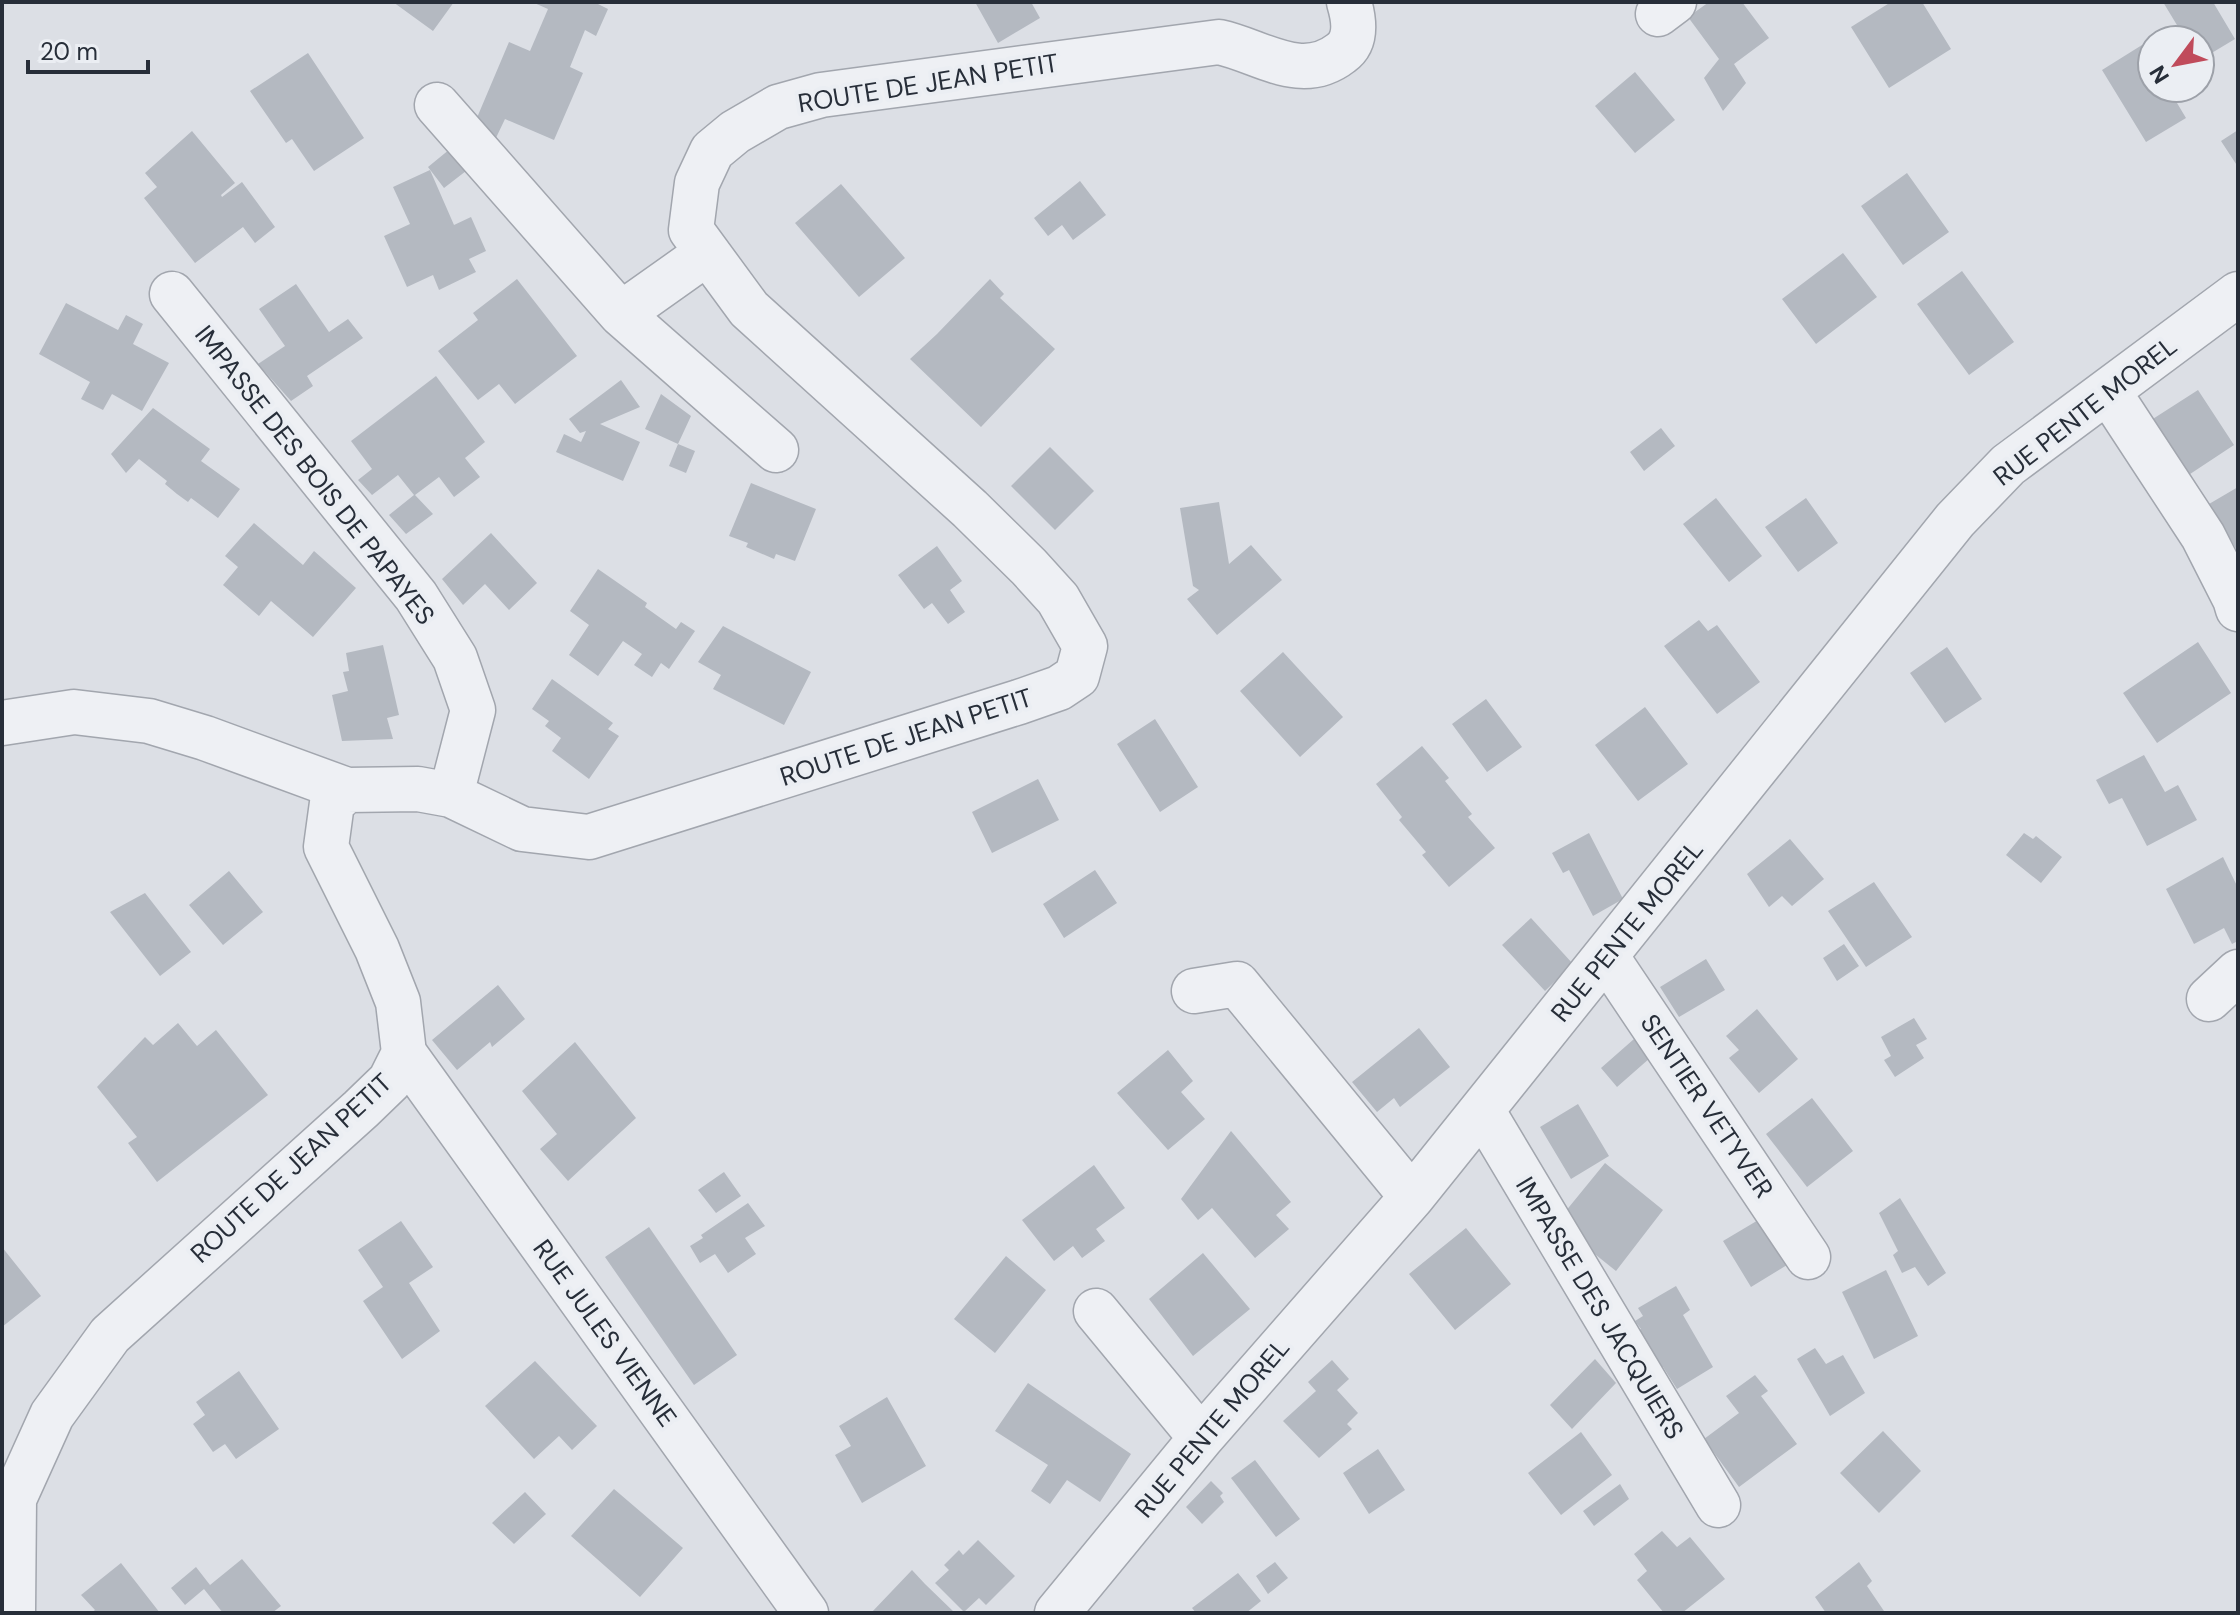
<svg xmlns="http://www.w3.org/2000/svg" width="2240" height="1615" viewBox="0 0 2240 1615" font-family="'DM Sans',sans-serif">
<style>
.building{fill:#b4b9c1}
.lines{fill:none;stroke-linecap:round;stroke-linejoin:round}
.minor-casing{stroke:#a2a6ae;stroke-width:47}
.minor{stroke:#eef0f4;stroke-width:44}
.labels{text-anchor:middle;dominant-baseline:central;stroke-width:8;stroke-linejoin:round;paint-order:stroke}
.street-label{font-size:26px;fill:#272e39;stroke:#ebeef3}
</style>
<rect width="100%" height="100%" fill="#dcdfe5"/>
<path class="building" d="M 393,2 L 454,2 L 433,31 Z
M 532,2 L 594,2 L 608,9 L 596,36 L 585,30 L 570,67 L 583,73 L 554,140 L 505,119 L 494,142 L 476,120 L 509,42 L 530,51 L 548,9 Z
M 975,2 L 1031,2 L 1040,18 L 998,43 Z
M 1709,2 L 1742,2 L 1769,38 L 1734,64 L 1746,83 L 1723,111 L 1704,78 L 1719,59 L 1688,17 Z
M 1891,2 L 1922,2 L 1951,49 L 1889,88 L 1851,27 Z
M 2163,2 L 2213,2 L 2235,39 L 2200,60 L 2200,40 L 2186,40 Z
M 2142,45 L 2152,62 L 2152,88 L 2168,88 L 2186,118 L 2146,142 L 2102,70 Z
M 308,53 L 364,138 L 314,171 L 292,139 L 286,143 L 250,91 Z
M 1635,72 L 1675,120 L 1635,153 L 1595,106 Z
M 2238,130 L 2238,167 L 2221,141 Z
M 192,131 L 235,183 L 221,195 L 222,197 L 242,182 L 275,227 L 255,243 L 243,227 L 195,263 L 144,198 L 157,187 L 145,173 Z
M 450,149 L 466,171 L 444,188 L 428,167 Z
M 430,170 L 454,225 L 471,217 L 486,251 L 469,259 L 476,272 L 439,290 L 433,275 L 407,287 L 384,236 L 410,224 L 393,187 Z
M 1907,173 L 1949,232 L 1903,265 L 1861,206 Z
M 1080,181 L 1106,215 L 1073,240 L 1062,225 L 1048,236 L 1034,218 Z
M 841,184 L 905,258 L 859,297 L 795,223 Z
M 1843,253 L 1877,297 L 1816,344 L 1782,299 Z
M 1962,271 L 2014,342 L 1969,375 L 1917,304 Z
M 517,279 L 577,356 L 515,404 L 499,384 L 478,400 L 438,351 L 478,320 L 473,313 Z
M 990,279 L 1004,294 L 1000,298 L 1055,349 L 981,427 L 910,359 L 937,334 Z
M 296,284 L 329,332 L 348,319 L 363,338 L 307,376 L 313,386 L 291,401 L 258,364 L 285,346 L 259,309 Z
M 66,303 L 118,330 L 126,315 L 143,324 L 133,344 L 169,363 L 142,411 L 112,394 L 103,410 L 81,399 L 90,382 L 39,354 Z
M 436,376 L 485,442 L 465,458 L 480,477 L 454,497 L 439,477 L 415,495 L 433,514 L 406,534 L 389,515 L 414,495 L 398,475 L 372,495 L 358,480 L 372,469 L 351,441 Z
M 621,380 L 640,407 L 600,424 L 640,442 L 623,481 L 556,452 L 564,434 L 581,442 L 586,431 L 580,433 L 569,419 Z
M 2198,390 L 2234,445 L 2181,480 L 2145,424 Z
M 661,394 L 691,416 L 678,444 L 695,451 L 686,473 L 669,466 L 678,444 L 645,429 Z
M 153,408 L 210,449 L 201,461 L 240,489 L 218,518 L 191,498 L 188,502 L 177,494 L 165,484 L 167,481 L 139,459 L 126,473 L 111,454 Z
M 1661,428 L 1675,446 L 1644,471 L 1630,452 Z
M 1050,447 L 1094,491 L 1055,530 L 1011,486 Z
M 751,483 L 816,509 L 795,561 L 776,554 L 774,559 L 746,547 L 748,543 L 729,536 Z
M 2238,487 L 2238,552 L 2209,504 Z
M 1716,498 L 1762,556 L 1729,582 L 1683,524 Z
M 1806,498 L 1838,543 L 1798,572 L 1765,527 Z
M 1219,502 L 1229,564 L 1251,545 L 1282,580 L 1217,635 L 1187,599 L 1199,590 L 1193,586 L 1180,508 Z
M 254,523 L 303,565 L 314,551 L 356,588 L 313,637 L 271,601 L 259,616 L 223,585 L 238,567 L 225,556 Z
M 491,533 L 537,583 L 509,610 L 485,584 L 463,605 L 442,579 Z
M 937,546 L 962,581 L 950,590 L 965,612 L 948,624 L 932,603 L 924,609 L 898,575 Z
M 598,569 L 647,603 L 645,607 L 676,629 L 681,622 L 695,631 L 669,669 L 661,663 L 652,677 L 634,665 L 642,654 L 623,641 L 598,676 L 569,655 L 589,625 L 570,611 Z
M 1699,620 L 1708,631 L 1717,625 L 1760,682 L 1717,714 L 1664,646 Z
M 723,626 L 811,672 L 784,725 L 713,689 L 721,675 L 698,662 Z
M 2198,642 L 2231,693 L 2157,743 L 2123,693 Z
M 383,645 L 399,715 L 387,718 L 393,739 L 342,741 L 332,695 L 348,691 L 343,672 L 349,671 L 346,653 Z
M 1947,647 L 1982,699 L 1945,723 L 1910,673 Z
M 1283,652 L 1343,717 L 1300,757 L 1240,691 Z
M 552,679 L 613,723 L 608,729 L 619,736 L 589,779 L 552,751 L 561,738 L 545,726 L 549,721 L 532,709 Z
M 1486,699 L 1522,747 L 1487,772 L 1452,724 Z
M 1645,707 L 1688,764 L 1638,801 L 1595,745 Z
M 1155,719 L 1198,787 L 1160,812 L 1117,744 Z
M 1422,746 L 1449,778 L 1445,781 L 1472,814 L 1468,817 L 1495,848 L 1449,887 L 1422,855 L 1426,852 L 1399,820 L 1402,817 L 1376,784 Z
M 2144,755 L 2165,792 L 2178,785 L 2197,820 L 2147,846 L 2122,798 L 2109,804 L 2096,780 Z
M 1038,779 L 1059,820 L 992,853 L 972,812 Z
M 1589,833 L 1623,899 L 1593,916 L 1569,870 L 1563,873 L 1552,853 Z
M 2024,833 L 2033,839 L 2036,836 L 2062,857 L 2041,883 L 2006,855 Z
M 1790,839 L 1824,879 L 1792,906 L 1782,896 L 1769,907 L 1747,874 Z
M 2223,857 L 2238,888 L 2238,941 L 2232,944 L 2224,928 L 2194,944 L 2166,889 Z
M 1095,870 L 1117,903 L 1064,938 L 1043,904 Z
M 229,871 L 263,912 L 223,945 L 189,905 Z
M 1874,882 L 1912,937 L 1866,967 L 1828,911 Z
M 145,893 L 191,952 L 160,976 L 110,912 Z
M 1531,918 L 1573,964 L 1545,991 L 1502,945 Z
M 1844,944 L 1859,966 L 1837,981 L 1823,958 Z
M 1706,959 L 1725,990 L 1679,1017 L 1660,987 Z
M 498,985 L 525,1019 L 492,1047 L 490,1042 L 457,1070 L 432,1040 Z
M 1757,1009 L 1798,1059 L 1759,1093 L 1729,1058 L 1739,1050 L 1726,1036 Z
M 1914,1018 L 1927,1039 L 1916,1045 L 1924,1058 L 1895,1077 L 1884,1060 L 1891,1056 L 1881,1037 Z
M 178,1023 L 197,1046 L 216,1030 L 268,1095 L 157,1182 L 128,1143 L 137,1137 L 97,1087 L 145,1037 L 153,1045 Z
M 1419,1028 L 1450,1067 L 1400,1107 L 1394,1098 L 1377,1112 L 1352,1082 Z
M 1634,1039 L 1650,1058 L 1617,1087 L 1601,1068 Z
M 575,1042 L 636,1118 L 568,1181 L 540,1149 L 557,1134 L 522,1091 Z
M 1168,1050 L 1193,1081 L 1181,1092 L 1205,1119 L 1168,1150 L 1117,1093 Z
M 1812,1098 L 1853,1151 L 1807,1187 L 1766,1134 Z
M 1578,1104 L 1609,1156 L 1571,1179 L 1540,1127 Z
M 1231,1131 L 1291,1202 L 1276,1215 L 1289,1229 L 1255,1258 L 1212,1208 L 1198,1220 L 1181,1199 Z
M 1605,1163 L 1663,1210 L 1616,1271 L 1556,1223 Z
M 1094,1165 L 1125,1208 L 1096,1229 L 1105,1241 L 1082,1258 L 1073,1246 L 1054,1261 L 1022,1220 Z
M 724,1172 L 741,1196 L 716,1213 L 698,1190 Z
M 1900,1198 L 1946,1273 L 1928,1286 L 1915,1267 L 1902,1273 L 1893,1255 L 1898,1251 L 1879,1213 Z
M 748,1203 L 765,1226 L 745,1238 L 756,1254 L 728,1273 L 715,1254 L 700,1263 L 690,1246 L 703,1238 L 701,1235 Z
M 1760,1219 L 1787,1265 L 1751,1287 L 1723,1241 Z
M 401,1221 L 433,1267 L 409,1283 L 440,1331 L 402,1359 L 363,1301 L 383,1287 L 358,1250 Z
M 649,1227 L 737,1355 L 694,1385 L 605,1257 Z
M 1466,1228 L 1511,1284 L 1455,1330 L 1409,1274 Z
M 2,1247 L 41,1296 L 2,1327 Z
M 1203,1253 L 1250,1309 L 1193,1356 L 1149,1299 Z
M 1006,1256 L 1046,1290 L 995,1353 L 954,1319 Z
M 1886,1270 L 1918,1336 L 1874,1359 L 1842,1292 Z
M 1676,1286 L 1690,1310 L 1683,1315 L 1713,1367 L 1677,1389 L 1663,1367 L 1655,1372 L 1632,1336 L 1641,1329 L 1635,1321 L 1643,1316 L 1638,1308 Z
M 1815,1348 L 1826,1364 L 1843,1355 L 1865,1393 L 1830,1416 L 1797,1359 Z
M 1595,1359 L 1616,1383 L 1572,1429 L 1550,1405 Z
M 1332,1360 L 1349,1379 L 1337,1390 L 1358,1413 L 1347,1424 L 1352,1429 L 1319,1458 L 1283,1421 L 1316,1391 L 1308,1382 Z
M 535,1361 L 597,1426 L 572,1450 L 559,1436 L 534,1459 L 485,1406 Z
M 239,1371 L 279,1429 L 236,1459 L 225,1444 L 213,1452 L 193,1424 L 205,1415 L 196,1402 Z
M 1755,1375 L 1768,1391 L 1761,1396 L 1797,1444 L 1739,1487 L 1704,1439 L 1739,1413 L 1726,1396 Z
M 1028,1383 L 1131,1454 L 1100,1502 L 1067,1480 L 1050,1504 L 1031,1491 L 1048,1465 L 995,1431 Z
M 887,1397 L 926,1466 L 862,1503 L 835,1455 L 851,1446 L 839,1426 Z
M 1883,1431 L 1921,1471 L 1879,1513 L 1840,1473 Z
M 1581,1432 L 1612,1475 L 1561,1515 L 1528,1473 Z
M 1378,1449 L 1405,1490 L 1369,1514 L 1343,1473 Z
M 1255,1460 L 1300,1519 L 1276,1537 L 1231,1478 Z
M 1211,1481 L 1223,1493 L 1220,1496 L 1224,1502 L 1202,1524 L 1186,1507 Z
M 1620,1484 L 1629,1499 L 1594,1526 L 1583,1511 Z
M 614,1489 L 683,1548 L 640,1597 L 571,1536 Z
M 525,1492 L 546,1514 L 514,1544 L 492,1523 Z
M 1662,1531 L 1677,1547 L 1690,1537 L 1725,1579 L 1682,1613 L 1664,1613 L 1637,1580 L 1647,1571 L 1634,1554 Z
M 978,1540 L 1015,1576 L 986,1605 L 979,1598 L 964,1612 L 935,1583 L 949,1570 L 944,1565 L 959,1550 L 963,1555 Z
M 242,1559 L 281,1606 L 272,1613 L 223,1613 L 204,1589 L 185,1605 L 171,1588 L 196,1567 L 210,1585 Z
M 1275,1562 L 1288,1578 L 1268,1594 L 1256,1576 Z
M 1859,1562 L 1872,1581 L 1867,1586 L 1884,1611 L 1882,1613 L 1826,1613 L 1815,1597 Z
M 121,1563 L 160,1613 L 91,1613 L 95,1610 L 81,1595 Z
M 912,1570 L 925,1584 L 955,1613 L 871,1613 Z
M 1238,1573 L 1261,1601 L 1246,1613 L 1196,1613 L 1192,1608 Z"/>
<g class="lines">
<g class="minor-casing">
<path id="minor" d="M 1658,14 L 1674,2
M 437,105 L 621,314 L 776,450
M 172,294 L 416,596 L 455,658 L 473,710 L 451,795
M 621,314 L 707,253
M 2108,391 L 2203,536 L 2235,599 L 2238,609
M 2,723 L 74,712 L 149,721 L 205,738 L 347,790
M 1606,956 L 1808,1257
M 1194,991 L 1237,984 L 1412,1197
M 2209,999 L 2238,972
M 404,1053 L 806,1613
M 1482,1110 L 1718,1505
M 1096,1311 L 1201,1438
M 13,1613 L 14,1499 L 52,1415 L 110,1335 L 361,1109 L 390,1081 L 404,1053 L 398,1002 L 377,949 L 326,847 L 332,803 L 347,790 L 418,789 L 451,795 L 522,829 L 589,837 L 1019,702 L 1059,688 L 1077,676 L 1085,646 L 1058,599 L 1029,567 L 970,509 L 749,309 L 691,230 L 697,183 L 712,151 L 735,132 L 778,107 L 821,95 L 1219,42 C 1261,51 1301,84 1341,53 C 1358,41 1354,19 1349,2
M 1057,1613 L 1201,1438 L 1412,1197 L 1955,520 L 2008,465 L 2238,294"/>
</g>
<use href="#minor" class="minor"/>
</g>
<g class="labels">
<g class="street-label">
<text transform="translate(928 83) rotate(-9)">ROUTE DE JEAN PETIT</text>
<text transform="translate(2085 411) rotate(-38)">RUE PENTE MOREL</text>
<text transform="translate(315 475) rotate(52)">IMPASSE DES BOIS DE PAPAYES</text>
<text transform="translate(906 737) rotate(-18)">ROUTE DE JEAN PETIT</text>
<text transform="translate(1627 931) rotate(-51)">RUE PENTE MOREL</text>
<text transform="translate(1707 1106) rotate(56)">SENTIER VETYVER</text>
<text transform="translate(291 1168) rotate(-43)">ROUTE DE JEAN PETIT</text>
<text transform="translate(1600 1308) rotate(59)">IMPASSE DES JACQUIERS</text>
<text transform="translate(605 1333) rotate(54)">RUE JULES VIENNE</text>
<text transform="translate(1212 1428) rotate(-50)">RUE PENTE MOREL</text>
</g>
</g>
<rect width="2240" height="1615" fill="none" stroke="#272e39" stroke-width="8"/>
<g transform="translate(2176 64) rotate(238)"><circle r="38" fill="#ebeef3" stroke="#9da1a9" stroke-width="2"/>
<path d="M0-6L14 30L0 20L-14 30Z" fill="#c04b5b"/>
<text y="-12" font-size="22" font-weight="bold" text-anchor="middle" fill="#272e39">N</text>
</g>
<path d="M28 60v12h120v-12" fill="none" stroke="#272e39" stroke-width="4"/>
<text x="40" y="60" font-size="24" fill="#272e39" stroke="#ebeef3" stroke-width="6" paint-order="stroke">20 m</text>
</svg>
